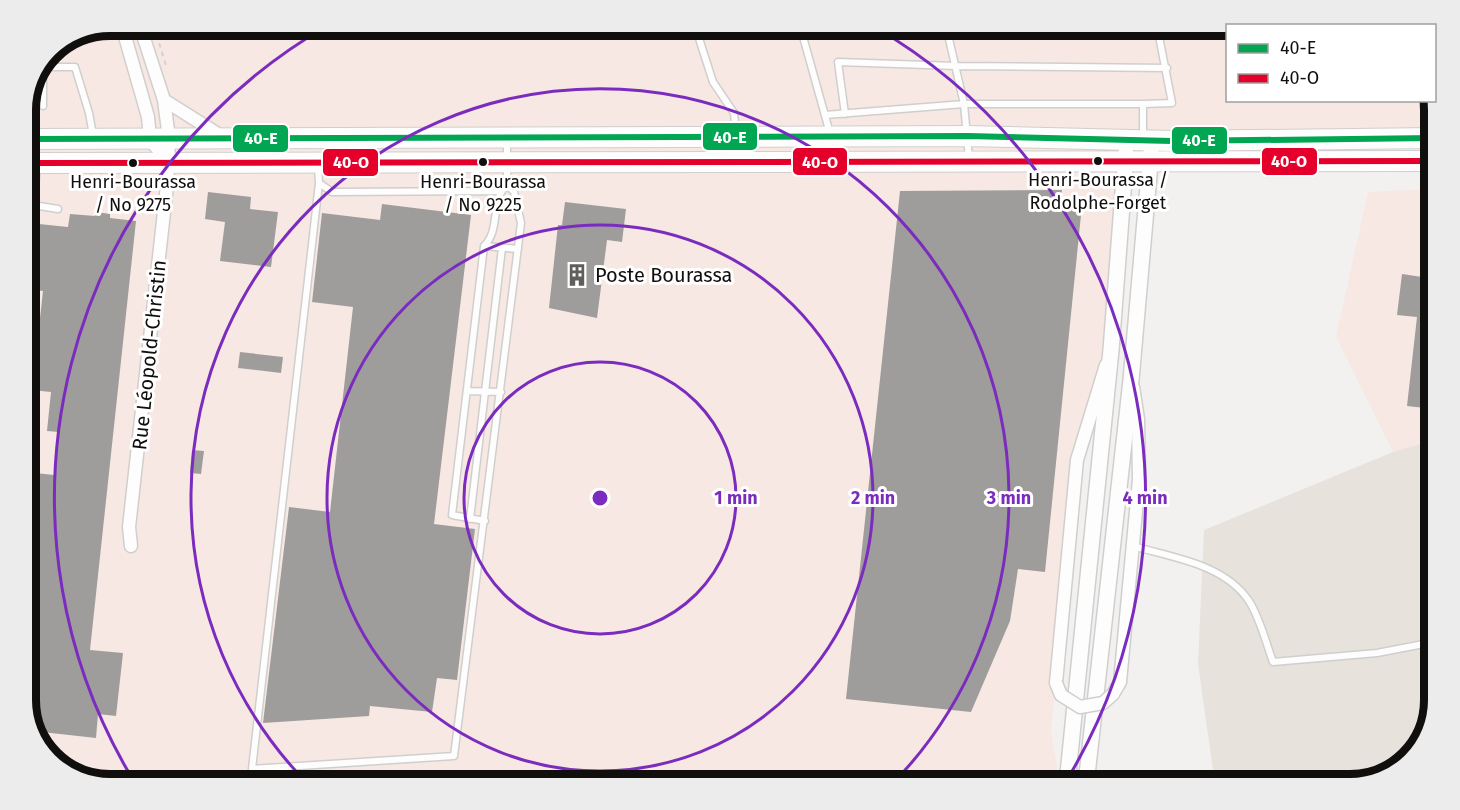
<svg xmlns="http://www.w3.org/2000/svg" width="1460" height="810" viewBox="0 0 1460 810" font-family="'Fira Sans',sans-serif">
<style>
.industrial{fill:#f7e8e3}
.built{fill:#e7e2dc}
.building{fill:#9e9d9b}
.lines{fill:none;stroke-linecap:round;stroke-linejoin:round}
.service-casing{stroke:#d0cfcd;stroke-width:9}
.minor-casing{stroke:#d0cfcd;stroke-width:15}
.tertiary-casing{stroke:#d0cfcd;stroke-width:18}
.primary-casing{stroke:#d0cfcd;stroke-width:22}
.path{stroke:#d2d2d1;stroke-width:2;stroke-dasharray:4.5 4.5;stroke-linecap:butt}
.service{stroke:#fdfdfd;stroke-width:6}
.minor{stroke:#fdfdfd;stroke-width:12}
.tertiary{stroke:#fdfdfd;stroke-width:15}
.primary{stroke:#fdfdfd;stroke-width:20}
.minor-bridge-casing{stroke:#d0cfcd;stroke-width:15;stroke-linecap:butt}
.minor-bridge{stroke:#fdfdfd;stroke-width:12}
.bus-1-casing{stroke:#fff;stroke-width:10}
.bus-2-casing{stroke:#fff;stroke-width:10}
.bus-1{stroke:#00a651;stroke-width:6}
.bus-2{stroke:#e4002b;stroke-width:6}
.ring{fill:none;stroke:#7b2cbf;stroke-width:3}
.bus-dot{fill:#100f0e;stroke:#fff;stroke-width:2}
.labels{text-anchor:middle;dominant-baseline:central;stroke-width:6;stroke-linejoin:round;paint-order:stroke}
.bus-label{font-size:18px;fill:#100f0e;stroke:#fff}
.poi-label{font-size:20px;fill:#100f0e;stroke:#fff;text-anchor:start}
.street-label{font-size:20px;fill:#100f0e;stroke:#fff}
.rim{fill:none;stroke:#100f0e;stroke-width:8}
.centre{fill:#7b2cbf;stroke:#fff;stroke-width:3}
.ring-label{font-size:18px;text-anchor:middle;font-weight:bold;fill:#7b2cbf;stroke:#fff;stroke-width:6;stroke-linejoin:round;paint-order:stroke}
.line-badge{stroke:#fff;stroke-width:2}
.badge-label{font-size:16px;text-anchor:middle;font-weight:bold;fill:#fff}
</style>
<rect width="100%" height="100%" fill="#f3f1ef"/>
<path class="industrial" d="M 110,26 L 1227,26 L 1228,100 L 1433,101 L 1434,129 L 1127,138 L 1111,350 L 1075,478 L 1051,730 L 1060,784 L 110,784 L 68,773 L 37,743 L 26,705 L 26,105 L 50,50 Z
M 1434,189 L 1434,440 L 1393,452 L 1336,337 L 1368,192 Z"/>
<path class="built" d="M 1434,440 L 1434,701 L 1423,742 L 1401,765 L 1257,784 L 1215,784 L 1198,664 L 1204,530 L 1393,452 Z"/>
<path class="building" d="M 1062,190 L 1060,202 L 1082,205 L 1045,572 L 1018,569 L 1010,621 L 971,712 L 846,699 L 900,191 Z
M 208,192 L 251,197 L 250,209 L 278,212 L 271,267 L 220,261 L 225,222 L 205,219 Z
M 565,202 L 626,209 L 622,242 L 607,240 L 597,318 L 549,308 L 558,225 L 562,225 Z
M 382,204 L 471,215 L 434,524 L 475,529 L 457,680 L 437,678 L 432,712 L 370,706 L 369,716 L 263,723 L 289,507 L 330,512 L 353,307 L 312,302 L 322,213 L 380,220 Z
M 96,212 L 110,214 L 110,218 L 136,221 L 90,650 L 123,653 L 116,716 L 98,714 L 96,738 L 33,731 L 26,705 L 26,472 L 54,475 L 59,432 L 47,431 L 51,392 L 32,390 L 43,291 L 32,290 L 39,224 L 68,227 L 70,214 L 95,216 Z
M 1428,224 L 1434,225 L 1434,409 L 1407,406 L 1417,317 L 1397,315 L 1402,274 L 1422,277 Z
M 240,352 L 283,357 L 281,373 L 238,368 Z
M 192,450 L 204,451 L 201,474 L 190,473 Z"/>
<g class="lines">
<g class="service-casing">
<path id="service" d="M 695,26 L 713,82 L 734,113 L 736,133
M 800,26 L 831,137 L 832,158
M 946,26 L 964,104 L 1143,104 L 1143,138
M 1143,104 L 1172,103 L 1157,26
M 43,106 L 43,67 L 75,67 L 89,113 L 93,135
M 845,114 L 838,62 L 956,66 L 1167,68
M 825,115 L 964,104 L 969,159
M 318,166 L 319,183 L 332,192 L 500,191
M 37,167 L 33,205 L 58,209
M 319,183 L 252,769 L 454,756 L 521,223 L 514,192 L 507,185 C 490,200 501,230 484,246 L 452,515 L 485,521
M 507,185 L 507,141
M 484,246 L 518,249
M 467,391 L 501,392
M 470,519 L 502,248
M 1133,546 C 1174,558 1224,564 1249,601 C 1260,618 1266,643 1273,662 L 1377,653 L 1434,642"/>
</g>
<g class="minor-casing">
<path id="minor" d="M 122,26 L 148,117 L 150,139 L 169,164
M 164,100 L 221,136
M 131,546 L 129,527 L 167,185 L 169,138 L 164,100 L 140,26
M 1056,683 L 1077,460 L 1106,365
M 1113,694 L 1120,682 L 1139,479 L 1138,419 L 1133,387"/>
</g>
<g class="tertiary-casing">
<path id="tertiary" d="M 1067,784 L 1111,350 L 1126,153
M 1086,784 L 1131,380 L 1151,152"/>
</g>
<g class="primary-casing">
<path id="primary" d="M 26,139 L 968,136 L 1172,141 L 1434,138
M 26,163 L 1434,161"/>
</g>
<path class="path" d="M 154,26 L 167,69"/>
<use href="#service" class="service"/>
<use href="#minor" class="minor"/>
<use href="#tertiary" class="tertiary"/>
<use href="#primary" class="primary"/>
<g class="minor-bridge-casing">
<path id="minor-bridge" d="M 1056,683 L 1061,695 L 1080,707 L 1103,703 L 1113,694"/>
</g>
<use href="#minor-bridge" class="minor-bridge"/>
<g class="bus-1-casing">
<path id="bus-1" d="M 26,139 L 968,136 L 1172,141 L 1434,138"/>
</g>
<g class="bus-2-casing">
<path id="bus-2" d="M 26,163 L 1434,161"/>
</g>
<use href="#bus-1" class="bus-1"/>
<use href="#bus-2" class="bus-2"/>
</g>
<g class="ring">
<circle cx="600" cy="498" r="136"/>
<circle cx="600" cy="498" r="273"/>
<path d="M306 782A409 409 0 1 1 894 782"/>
<path d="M135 783A545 545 0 0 1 327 26M873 26A545 545 0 0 1 1065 783"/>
</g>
<defs>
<g id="building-bare" transform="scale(1.8)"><path d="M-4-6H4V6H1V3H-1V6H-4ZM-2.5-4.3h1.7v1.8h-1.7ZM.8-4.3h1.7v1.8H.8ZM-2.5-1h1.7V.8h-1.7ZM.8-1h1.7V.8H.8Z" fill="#5f5e5d" stroke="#fff" stroke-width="2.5" paint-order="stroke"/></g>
</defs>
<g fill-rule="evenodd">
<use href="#building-bare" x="577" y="275"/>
</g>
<g class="bus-dot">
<circle cx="1098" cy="161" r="5"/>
<circle cx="483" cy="162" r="5"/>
<circle cx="133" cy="163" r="5"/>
</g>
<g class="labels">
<g class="bus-label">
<text x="1098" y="180">Henri-Bourassa /<tspan x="1098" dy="23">Rodolphe-Forget</tspan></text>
<text x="133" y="182">Henri-Bourassa<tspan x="133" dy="23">/ No 9275</tspan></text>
<text x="483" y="182">Henri-Bourassa<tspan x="483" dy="23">/ No 9225</tspan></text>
</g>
<g class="poi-label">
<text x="595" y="275">Poste Bourassa</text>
</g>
<g class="street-label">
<text transform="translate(149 355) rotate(-84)">Rue Léopold-Christin</text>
</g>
</g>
<path d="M0 0H1460V810H0ZM110 36H1350A74 74 0 0 1 1424 110V700A74 74 0 0 1 1350 774H110A74 74 0 0 1 36 700V110A74 74 0 0 1 110 36Z" fill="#ececec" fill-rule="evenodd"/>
<path class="rim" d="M110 36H1350A74 74 0 0 1 1424 110V700A74 74 0 0 1 1350 774H110A74 74 0 0 1 36 700V110A74 74 0 0 1 110 36Z"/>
<circle cx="600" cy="498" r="9" class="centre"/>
<g class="ring-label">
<text x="736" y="504">1 min</text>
<text x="873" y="504">2 min</text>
<text x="1009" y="504">3 min</text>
<text x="1145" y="504">4 min</text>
</g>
<g class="line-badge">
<rect x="702" y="122" width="56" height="29" rx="6" fill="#00a651"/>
<rect x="232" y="124" width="57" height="29" rx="6" fill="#00a651"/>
<rect x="1171" y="126" width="57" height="29" rx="6" fill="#00a651"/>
<rect x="1261" y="147" width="57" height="29" rx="6" fill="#e4002b"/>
<rect x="792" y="147" width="56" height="29" rx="6" fill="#e4002b"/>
<rect x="322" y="148" width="57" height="29" rx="6" fill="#e4002b"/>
</g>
<g class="badge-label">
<text x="730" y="143">40-E</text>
<text x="261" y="144">40-E</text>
<text x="1199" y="146">40-E</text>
<text x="1289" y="167">40-O</text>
<text x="820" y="168">40-O</text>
<text x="351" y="168">40-O</text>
</g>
<rect x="1226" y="24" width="210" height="78" fill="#ffffff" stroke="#9f9f9f" stroke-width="1.5"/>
<rect x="1238" y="44" width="30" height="9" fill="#00a651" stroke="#9f9f9f" stroke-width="1.5"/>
<text x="1280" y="54" font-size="18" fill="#100f0e">40-E</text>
<rect x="1238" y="74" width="30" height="9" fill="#e4002b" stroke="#9f9f9f" stroke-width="1.5"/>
<text x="1280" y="84" font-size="18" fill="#100f0e">40-O</text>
</svg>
